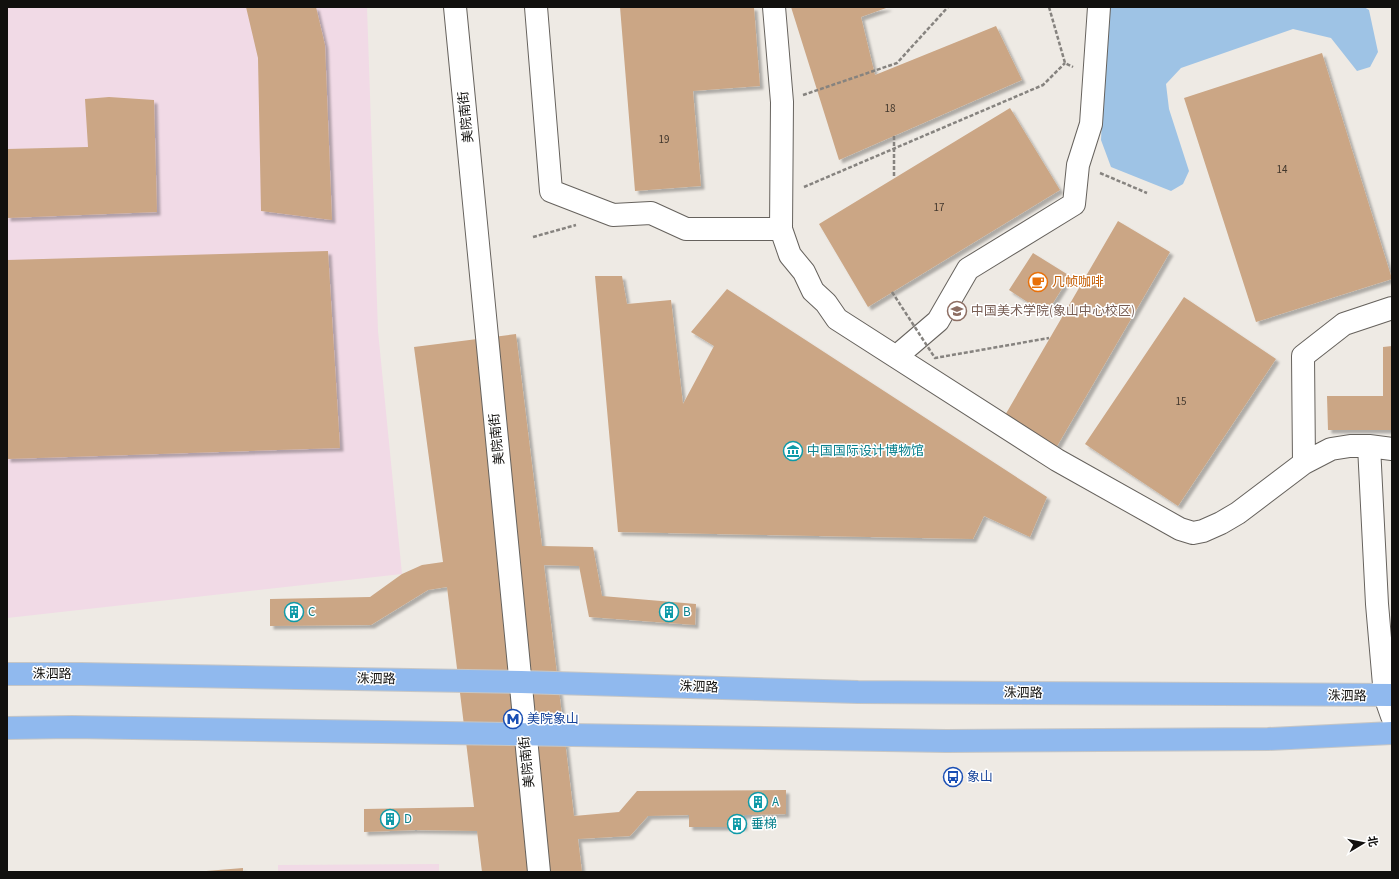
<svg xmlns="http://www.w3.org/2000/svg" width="1399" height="879" viewBox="0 0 1399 879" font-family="'Source Sans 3','Noto Sans SC',sans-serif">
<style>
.commercial{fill:#f1dae6}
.water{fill:#9ec3e5}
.building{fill:#cba685;filter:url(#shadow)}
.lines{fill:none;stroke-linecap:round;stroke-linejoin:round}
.minor-casing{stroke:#66625d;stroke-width:24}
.major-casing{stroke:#c6c6c5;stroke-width:24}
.path{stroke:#86837f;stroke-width:2.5;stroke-dasharray:4 2;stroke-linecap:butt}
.minor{stroke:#fff;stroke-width:22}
.major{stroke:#90b9ee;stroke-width:22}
.path-bridge{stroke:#86837f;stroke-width:2.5;stroke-dasharray:4 2;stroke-linecap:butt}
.labels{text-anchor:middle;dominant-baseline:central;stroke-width:3;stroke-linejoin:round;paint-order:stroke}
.number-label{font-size:11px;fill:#40362c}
.street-label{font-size:13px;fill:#11100e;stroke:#fff}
.food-label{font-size:13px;fill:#c56008;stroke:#fff;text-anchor:start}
.education-label{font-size:13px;fill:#785e54;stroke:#fff;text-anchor:start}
.culture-label{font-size:13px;fill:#0d838f;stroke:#fff;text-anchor:start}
.transit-label{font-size:13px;fill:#164399;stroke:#fff;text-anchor:start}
</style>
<defs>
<filter id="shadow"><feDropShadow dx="3.5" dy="3.5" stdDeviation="1" flood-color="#0004"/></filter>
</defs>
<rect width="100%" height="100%" fill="#eeeae4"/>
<path class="commercial" d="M 7,7 L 367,7 L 378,331 L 402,574 L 7,618 Z
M 439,864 L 439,872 L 278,872 L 278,865 Z"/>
<path class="water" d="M 1107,7 L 1364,7 L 1369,10 L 1378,52 L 1370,67 L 1357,71 L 1331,38 L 1293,29 L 1181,68 L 1166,84 L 1169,109 L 1189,171 L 1183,184 L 1171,191 L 1111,167 L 1101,140 Z"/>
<path class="building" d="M 246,7 L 316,7 L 325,45 L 332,220 L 261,211 L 258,58 Z
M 620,7 L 754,7 L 760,86 L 693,91 L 701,186 L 635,191 Z
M 791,7 L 889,7 L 861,17 L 875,75 L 996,26 L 1022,80 L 839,160 Z
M 1322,53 L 1392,279 L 1256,322 L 1184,98 Z
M 109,97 L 154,100 L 157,212 L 7,218 L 7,149 L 88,147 L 85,99 Z
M 1010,108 L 1060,190 L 868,307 L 819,224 Z
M 1118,221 L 1170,252 L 1056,448 L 1004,417 Z
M 328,251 L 340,448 L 7,459 L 7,260 Z
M 1033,253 L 1070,276 L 1046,314 L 1009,290 Z
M 595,276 L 622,276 L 627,304 L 671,300 L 683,404 L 714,346 L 691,332 L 727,289 L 1047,497 L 1030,537 L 984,516 L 973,539 L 618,532 Z
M 1184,297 L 1276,359 L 1178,506 L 1085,444 Z
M 516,334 L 542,546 L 593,547 L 602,596 L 696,604 L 695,625 L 589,617 L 579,566 L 544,565 L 574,816 L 619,812 L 637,791 L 786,790 L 786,814 L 743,815 L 744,827 L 689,827 L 689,815 L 648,816 L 630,836 L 578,839 L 582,872 L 482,872 L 477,831 L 416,830 L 364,832 L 364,809 L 474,807 L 447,587 L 428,590 L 371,625 L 270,626 L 270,599 L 370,597 L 402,574 L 422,565 L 443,562 L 414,347 Z
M 1392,346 L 1392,430 L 1328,430 L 1327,396 L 1383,396 L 1383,347 Z
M 243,868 L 243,872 L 207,872 L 206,871 Z"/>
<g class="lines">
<g class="minor-casing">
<path id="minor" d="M 455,7 L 539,872
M 536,7 L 551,191 L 613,215 L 651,213 L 686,229 L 781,229 L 790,255 L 804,272 L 813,291 L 826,303 L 837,319 L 1057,460 L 1180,529 L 1193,533 L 1203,531 L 1221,523 L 1238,513 L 1304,463 L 1331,449 L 1350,446 L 1369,446 L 1392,449
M 774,7 L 782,102 L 781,229
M 897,356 L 938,321 L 968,269 L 1074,204 L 1078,165 L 1091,124 L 1099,7
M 1369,446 L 1377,604 L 1385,696 L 1392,716
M 1304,463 L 1303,356 L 1344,324 L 1392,308"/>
</g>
<g class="major-casing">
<path id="major" d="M 7,674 L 81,674 L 521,682 L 858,692 L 1392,695
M 7,728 L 72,727 L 946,741 L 1268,739 L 1392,733"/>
</g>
<path class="path" d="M 1049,7 L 1065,63 L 1073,67
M 803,95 L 897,63 L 948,7
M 1100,173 L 1147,193
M 804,187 L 1043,85 L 1065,63
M 533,237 L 576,225"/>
<use href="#minor" class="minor"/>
<use href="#major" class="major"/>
<path class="path-bridge" d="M 894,136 L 894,178
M 892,292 L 935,358 L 1049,338"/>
</g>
<defs>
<g id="cafe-ring" transform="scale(1)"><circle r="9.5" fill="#fff" stroke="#e8710a" stroke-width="1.5"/><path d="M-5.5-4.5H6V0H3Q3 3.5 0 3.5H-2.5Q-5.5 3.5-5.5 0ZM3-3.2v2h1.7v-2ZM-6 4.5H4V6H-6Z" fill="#e8710a"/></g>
<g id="university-ring" transform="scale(1)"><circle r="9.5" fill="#fff" stroke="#8d6e63" stroke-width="1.5"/><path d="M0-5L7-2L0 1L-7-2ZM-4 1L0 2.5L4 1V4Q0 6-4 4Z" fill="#8d6e63"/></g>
<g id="museum-ring" transform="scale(1)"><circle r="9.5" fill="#fff" stroke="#0f9aa8" stroke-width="1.5"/><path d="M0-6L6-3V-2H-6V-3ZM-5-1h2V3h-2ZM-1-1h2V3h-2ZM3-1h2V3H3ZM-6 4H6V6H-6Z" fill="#0f9aa8"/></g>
<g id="building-ring" transform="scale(1)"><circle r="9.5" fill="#fff" stroke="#0f9aa8" stroke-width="1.5"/><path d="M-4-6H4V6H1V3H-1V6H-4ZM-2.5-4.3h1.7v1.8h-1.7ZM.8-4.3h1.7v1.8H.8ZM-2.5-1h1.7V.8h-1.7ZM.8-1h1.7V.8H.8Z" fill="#0f9aa8"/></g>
<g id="metro-ring" transform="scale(1)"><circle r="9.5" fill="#fff" stroke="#1a4fb4" stroke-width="1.5"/><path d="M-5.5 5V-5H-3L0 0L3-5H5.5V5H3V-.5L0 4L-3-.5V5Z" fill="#1a4fb4"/></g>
<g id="bus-ring" transform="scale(1)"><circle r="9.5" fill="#fff" stroke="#1a4fb4" stroke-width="1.5"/><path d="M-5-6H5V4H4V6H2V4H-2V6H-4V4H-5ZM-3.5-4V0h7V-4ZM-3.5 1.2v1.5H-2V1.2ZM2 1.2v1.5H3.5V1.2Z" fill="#1a4fb4"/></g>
</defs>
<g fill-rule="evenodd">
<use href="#cafe-ring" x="1038" y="282"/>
<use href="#university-ring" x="957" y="311"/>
<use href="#museum-ring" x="793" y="451"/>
<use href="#building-ring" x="294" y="612"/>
<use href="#building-ring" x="669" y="612"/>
<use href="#metro-ring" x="513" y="719"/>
<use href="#bus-ring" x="953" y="777"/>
<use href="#building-ring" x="758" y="802"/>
<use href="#building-ring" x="390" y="819"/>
<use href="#building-ring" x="737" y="824"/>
</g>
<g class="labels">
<g class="number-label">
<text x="890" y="108">18</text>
<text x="664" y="139">19</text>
<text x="1282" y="169">14</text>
<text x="939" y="207">17</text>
<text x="1181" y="401">15</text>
</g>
<g class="street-label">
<text transform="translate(466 117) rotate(-96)">美院南街</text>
<text transform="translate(497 439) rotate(-96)">美院南街</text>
<text x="52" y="674">洙泗路</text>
<text transform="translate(376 679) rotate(1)">洙泗路</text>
<text transform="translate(699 687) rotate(2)">洙泗路</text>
<text transform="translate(1023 693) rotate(1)">洙泗路</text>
<text transform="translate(1347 696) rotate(1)">洙泗路</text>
<text transform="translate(527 762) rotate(-96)">美院南街</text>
</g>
<g class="food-label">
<text x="1052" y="282">几帧咖啡</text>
</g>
<g class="education-label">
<text x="971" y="311">中国美术学院(象山中心校区)</text>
</g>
<g class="culture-label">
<text x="807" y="451">中国国际设计博物馆</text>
<text x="308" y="612">C</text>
<text x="683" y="612">B</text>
<text x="772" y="802">A</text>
<text x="404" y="819">D</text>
<text x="751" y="824">垂梯</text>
</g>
<g class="transit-label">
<text x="527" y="719">美院象山</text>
<text x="967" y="777">象山</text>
</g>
</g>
<rect width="1399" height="879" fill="none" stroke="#11100e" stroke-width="16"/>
<g transform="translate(1363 843) rotate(80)" stroke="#ffffff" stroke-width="3" paint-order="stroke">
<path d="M0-3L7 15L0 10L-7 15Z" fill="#11100e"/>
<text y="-6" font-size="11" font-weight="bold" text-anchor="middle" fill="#11100e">北</text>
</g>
</svg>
